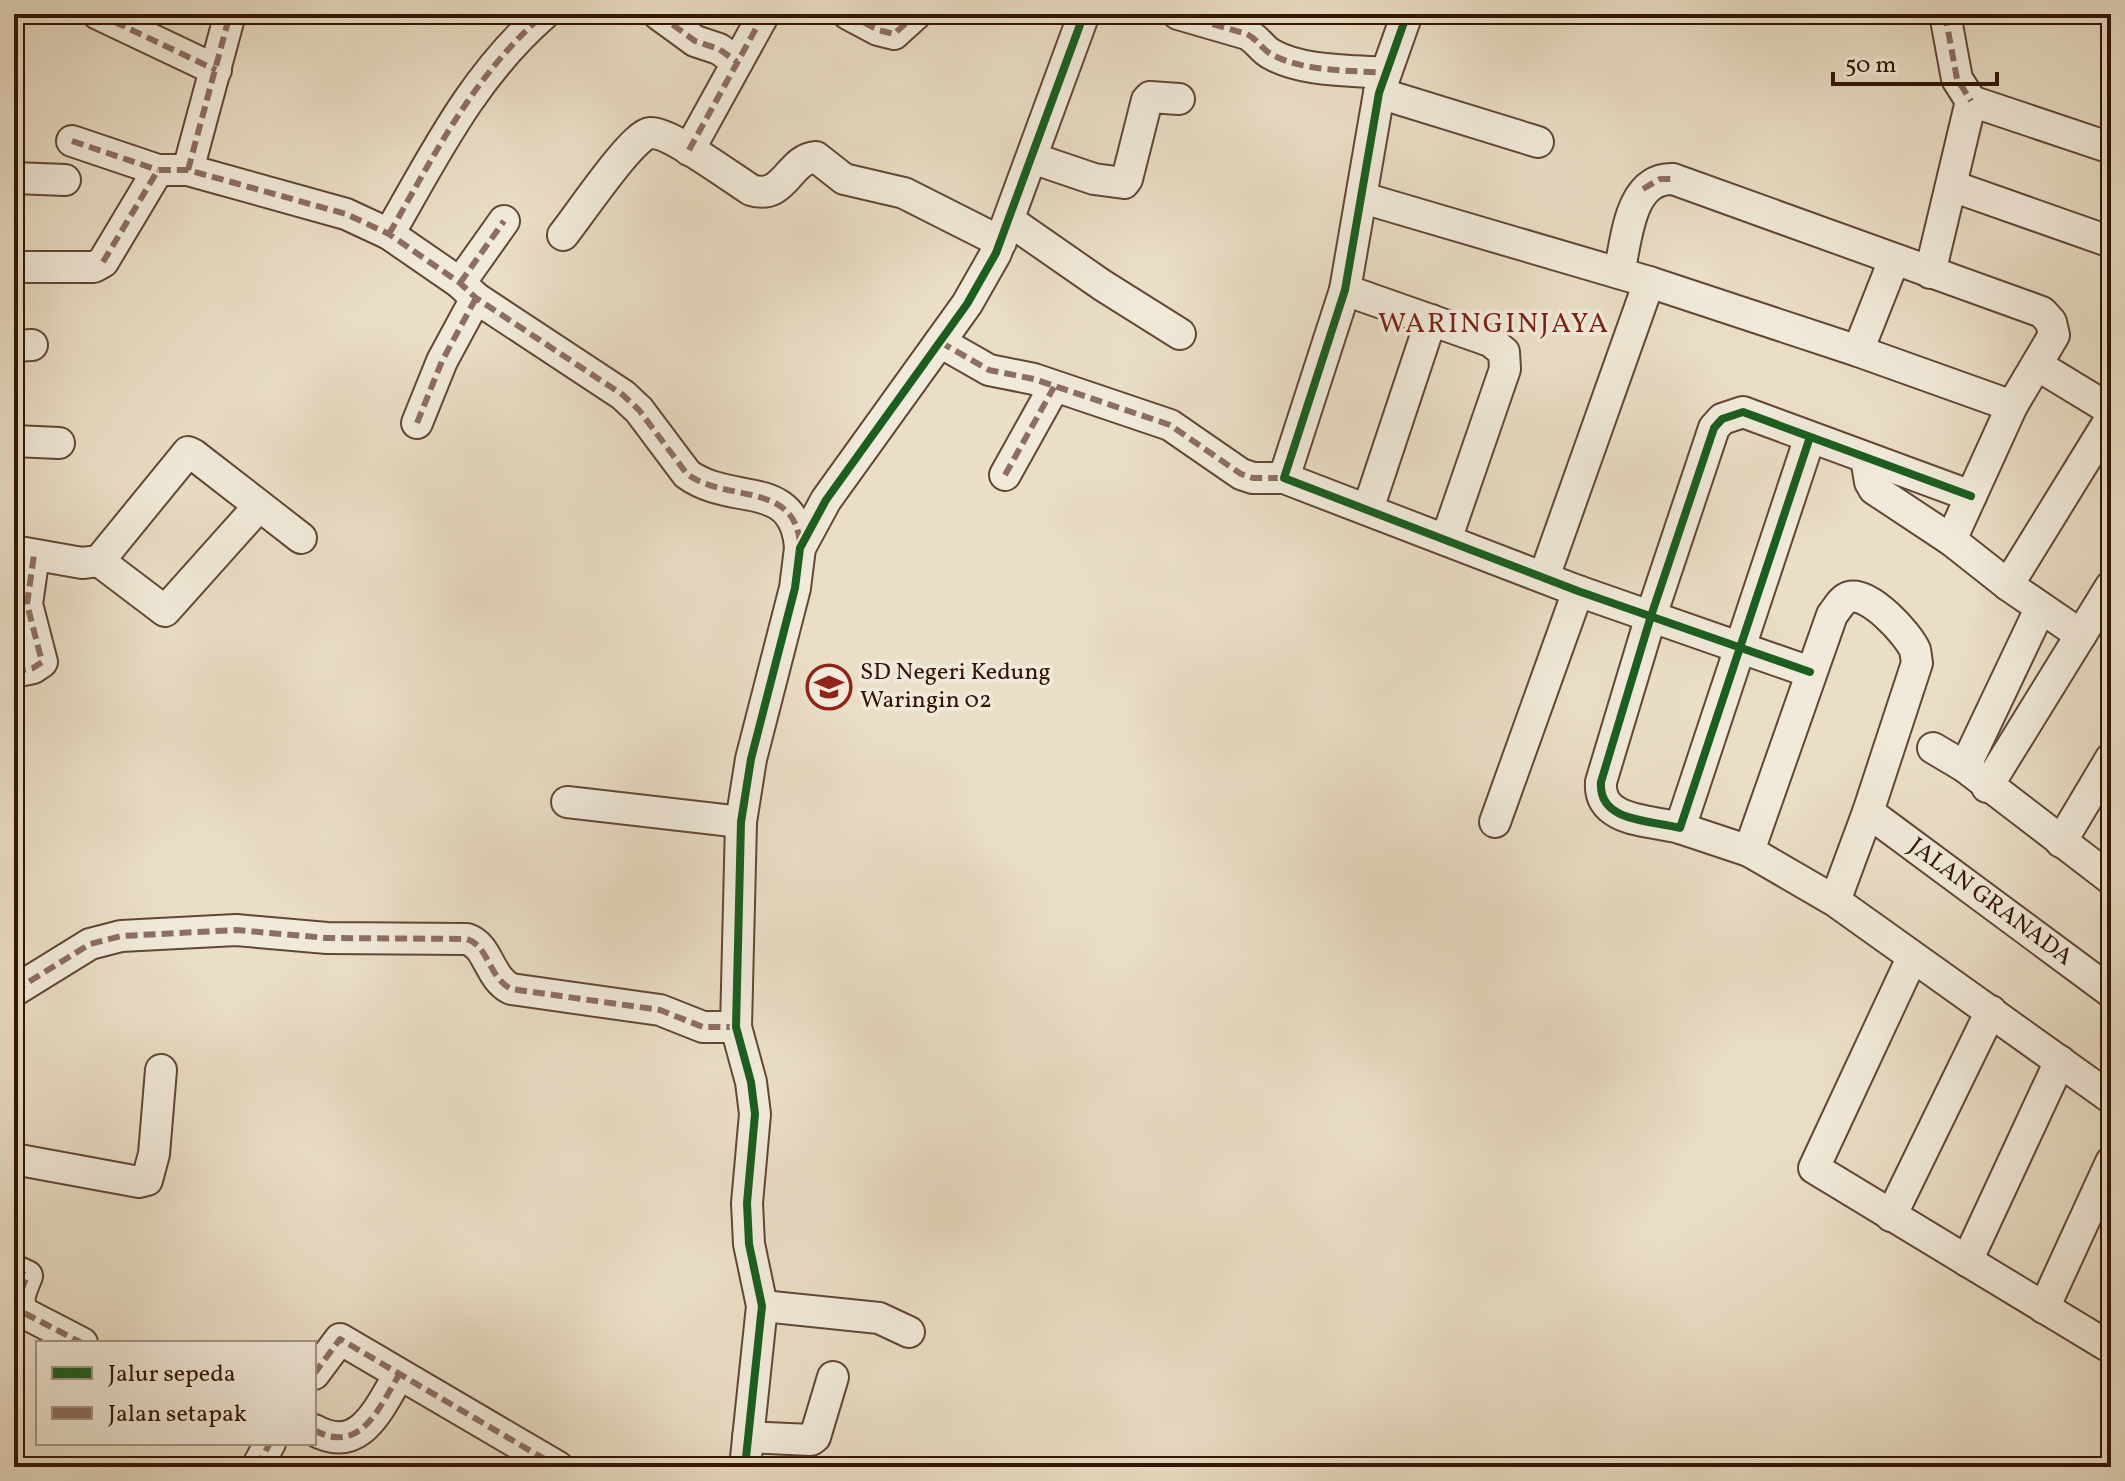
<svg xmlns="http://www.w3.org/2000/svg" width="2125" height="1481" viewBox="0 0 2125 1481" font-family="Vollkorn,serif">
<style>
.lines{fill:none;stroke-linecap:round;stroke-linejoin:round}
.minor-casing{stroke:#614735;stroke-width:34}
.minor{stroke:#f1eada;stroke-width:30}
.quiet{stroke:#8d6e63;stroke-width:6;stroke-dasharray:12 6;stroke-linecap:butt}
.cycleway-casing{stroke:#f1eada;stroke-width:13}
.cycleway{stroke:#1b5e20;stroke-width:8}
.labels{text-anchor:middle;dominant-baseline:central;stroke-width:7;stroke-linejoin:round;paint-order:stroke}
.poi-label{font-size:24px;fill:#331505;stroke:#f1eada;text-anchor:start}
.street-label{font-size:24px;fill:#331505;stroke:#f1eada}
.quarter-label{font-size:28px;letter-spacing:2px;fill:#7a1f14;stroke:#f1eada}
</style>
<rect width="100%" height="100%" fill="#eadec6"/>
<filter id="stains"><feTurbulence type="fractalNoise" baseFrequency=".0025" numOctaves="4"/><feColorMatrix values="0 0 0 0 .2 0 0 0 0 .09 0 0 0 0 .02 0 0 0 .5 -.17"/></filter>
<radialGradient id="worn" r=".72"><stop offset=".6" stop-color="#630" stop-opacity="0"/><stop offset="1" stop-color="#630" stop-opacity=".3"/></radialGradient>
<g class="lines">
<g class="minor-casing">
<g id="minor">
<path d="M 98,14 L 216,70"/>
<path d="M 658,14 L 695,41 L 719,49 L 737,62"/>
<path d="M 848,14 L 878,30 L 894,34 L 916,14"/>
<path d="M 1178,14 L 1247,34 C 1257,39 1262,49 1271,54 C 1303,72 1349,70 1385,73"/>
<path d="M 1407,14 L 1379,93 L 1345,290 L 1284,478 L 1578,591 L 1810,672"/>
<path d="M 1379,93 L 1538,142"/>
<path d="M 1971,101 L 2111,148"/>
<path d="M 72,141 L 158,170"/>
<path d="M 689,150 L 764,14"/>
<path d="M 1032,158 L 1094,179 L 1124,183 L 1127,179 L 1147,100 L 1150,97 L 1179,99"/>
<path d="M 188,170 L 230,14"/>
<path d="M 14,178 L 65,180"/>
<path d="M 1952,186 L 2111,242"/>
<path d="M 1363,198 L 1649,282 L 1858,351 L 2012,406"/>
<path d="M 1010,221 L 1102,285 L 1180,334"/>
<path d="M 389,234 C 435,154 473,76 544,14"/>
<path d="M 563,235 C 577,218 633,134 650,133 C 669,131 732,178 751,190 C 785,201 788,159 816,157 L 844,179 L 904,193 L 1001,242"/>
<path d="M 14,267 L 94,267 L 103,262 L 158,170 L 188,170 L 346,214 L 389,234 L 460,283 L 476,298 L 623,395 L 639,410 L 687,474 C 732,507 795,477 800,548"/>
<path d="M 1619,273 C 1627,239 1629,178 1673,179 L 2042,312 L 2051,322 L 2054,335 L 2012,406 L 1951,540"/>
<path d="M 1930,273 L 1971,101 L 1957,79 L 1945,14"/>
<path d="M 460,283 L 504,221"/>
<path d="M 1345,290 L 1490,341 L 1504,352 L 1505,369 L 1446,540"/>
<path d="M 940,342 L 989,370 L 1034,379 L 1170,425 L 1241,474 L 1253,478 L 1284,478"/>
<path d="M 14,346 L 32,345"/>
<path d="M 1858,351 L 1894,260"/>
<path d="M 2037,365 L 2111,410"/>
<path d="M 417,423 L 442,361 L 476,298"/>
<path d="M 1810,437 L 1680,828 C 1652,820 1598,823 1601,782 L 1651,616 L 1714,428 L 1722,419 L 1743,412 L 1971,496"/>
<path d="M 14,441 L 59,443"/>
<path d="M 1866,458 L 1870,482 L 1874,489 L 1951,540 L 2008,585 L 2081,635"/>
<path d="M 1005,475 L 1054,387"/>
<path d="M 1368,509 L 1431,320"/>
<path d="M 14,551 L 82,563 L 99,561 L 188,452 L 194,455 L 301,538"/>
<path d="M 99,561 L 165,611 L 259,506"/>
<path d="M 1544,577 L 1649,282"/>
<path d="M 2008,585 L 2111,418"/>
<path d="M 14,672 L 33,668 L 42,662 L 27,604 L 34,555"/>
<path d="M 1933,748 L 1965,767 L 2111,879"/>
<path d="M 1965,767 L 2040,609"/>
<path d="M 1987,787 L 2111,586"/>
<path d="M 567,802 L 741,822"/>
<path id="s1" d="M 1868,812 L 2111,992"/>
<path d="M 1495,822 L 1578,591"/>
<path d="M 1680,828 L 1749,851"/>
<path d="M 2061,842 L 2111,758"/>
<path d="M 1835,901 L 1868,812 L 1917,663 C 1916,658 1916,654 1915,650 C 1908,634 1869,591 1849,597 C 1841,600 1837,609 1832,615 L 1749,851 L 1835,901 L 2111,1098"/>
<path d="M 1912,958 L 1814,1168 L 2111,1348"/>
<path d="M 14,991 L 90,944 L 121,936 L 236,930 L 327,938 L 467,939 C 489,946 488,977 511,989 L 660,1010 L 703,1027 L 736,1027"/>
<path d="M 14,1159 L 139,1182 L 147,1180 L 154,1154 L 161,1070"/>
<path d="M 1891,1216 L 1991,1011"/>
<path d="M 1967,1261 L 2060,1061"/>
<path d="M 14,1270 L 27,1276 C 22,1289 15,1300 24,1313 L 82,1343"/>
<path d="M 762,1306 L 879,1318 L 909,1332"/>
<path d="M 2044,1308 L 2111,1162"/>
<path d="M 314,1374 L 340,1339 L 558,1467"/>
<path d="M 314,1430 C 361,1456 379,1407 399,1375"/>
<path d="M 748,1437 L 811,1440 L 815,1437 L 833,1377"/>
<path d="M 257,1467 L 270,1443"/>
<path d="M 745,1467 L 762,1306 L 749,1244 L 747,1203 L 755,1114 L 751,1082 L 736,1027 L 741,822 L 751,759 L 795,588 L 800,548 L 826,500 L 967,304 L 996,253 L 1084,14"/>
</g>
</g>
<use href="#minor" class="minor"/>
<path class="quiet" d="M 98,14 L 216,70
M 658,14 L 695,41 L 719,49 L 737,62
M 848,14 L 878,30 L 894,34 L 916,14
M 1178,14 L 1247,34 C 1257,39 1262,49 1271,54 C 1303,72 1349,70 1385,73
M 1945,14 L 1957,79 L 1971,101
M 72,141 L 158,170
M 689,150 L 764,14
M 188,170 L 230,14
M 1643,189 L 1660,179 L 1673,179
M 389,234 C 435,154 473,76 544,14
M 103,262 L 158,170 L 188,170 L 346,214 L 389,234 L 460,283 L 476,298 L 623,395 L 639,410 L 687,474 C 727,503 795,481 800,544
M 460,283 L 504,221
M 940,342 L 989,370 L 1034,379 L 1170,425 L 1241,474 L 1253,478 L 1284,478
M 417,423 L 442,361 L 476,298
M 1005,475 L 1054,387
M 14,672 L 33,668 L 42,662 L 27,604 L 34,555
M 14,991 L 90,944 L 121,936 L 236,930 L 327,938 L 467,939 C 489,946 488,977 511,989 L 660,1010 L 703,1027 L 736,1027
M 14,1270 L 27,1276 C 22,1289 15,1300 24,1313 L 82,1343
M 314,1374 L 340,1339 L 558,1467
M 314,1430 C 361,1456 379,1407 399,1375
M 257,1467 L 270,1443"/>
<g class="cycleway-casing">
<path id="cycleway" d="M 1407,14 L 1379,93 L 1345,290 L 1284,478 L 1578,591 L 1810,672
M 1810,437 L 1680,828 C 1652,820 1598,823 1601,782 L 1651,616 L 1714,428 L 1722,419 L 1743,412 L 1971,496
M 745,1467 L 762,1306 L 749,1244 L 747,1203 L 755,1114 L 751,1082 L 736,1027 L 741,822 L 751,759 L 795,588 L 800,548 L 826,500 L 967,304 L 996,253 L 1084,14"/>
</g>
<use href="#cycleway" class="cycleway"/>
</g>
<defs>
<g id="school-ring" transform="scale(2.3)"><circle r="9.5" fill="#f1eada" stroke="#8f2418" stroke-width="1.5"/><path d="M0-5L7-2L0 1L-7-2ZM-4 1L0 2.5L4 1V4Q0 6-4 4Z" fill="#8f2418"/></g>
</defs>
<g fill-rule="evenodd">
<use href="#school-ring" x="829" y="687"/>
</g>
<g class="labels">
<g class="poi-label">
<text x="860" y="673">SD Negeri Kedung<tspan x="860" dy="28">Waringin 02</tspan></text>
</g>
<g class="street-label">
<text stroke="none"><textPath href="#s1" startOffset="152">JALAN GRANADA</textPath></text>
</g>
<g class="quarter-label">
<text x="1494" y="324">WARINGINJAYA</text>
</g>
</g>
<rect width="2125" height="1481" fill="none" stroke="#eadec6" stroke-width="48"/>
<rect x="16" y="16" width="2093" height="1449" fill="none" stroke="#331505" stroke-width="4"/>
<rect x="24" y="24" width="2077" height="1433" fill="none" stroke="#331505" stroke-width="2"/>
<rect x="36" y="1341" width="280" height="104" fill="#f1eada" stroke="#a59585" stroke-width="2"/>
<rect x="52" y="1367" width="40" height="12" fill="#1b5e20" stroke="#a59585" stroke-width="2"/>
<text x="108" y="1381" font-size="24" fill="#331505">Jalur sepeda</text>
<rect x="52" y="1407" width="40" height="12" fill="#8d6e63" stroke="#a59585" stroke-width="2"/>
<text x="108" y="1421" font-size="24" fill="#331505">Jalan setapak</text>
<path d="M1833 72v12h164v-12" fill="none" stroke="#331505" stroke-width="4"/>
<text x="1845" y="72" font-size="24" fill="#331505" stroke="#f1eada" stroke-width="6" paint-order="stroke">50 m</text>
<rect width="100%" height="100%" filter="url(#stains)"/>
<rect width="100%" height="100%" fill="url(#worn)"/>
</svg>
